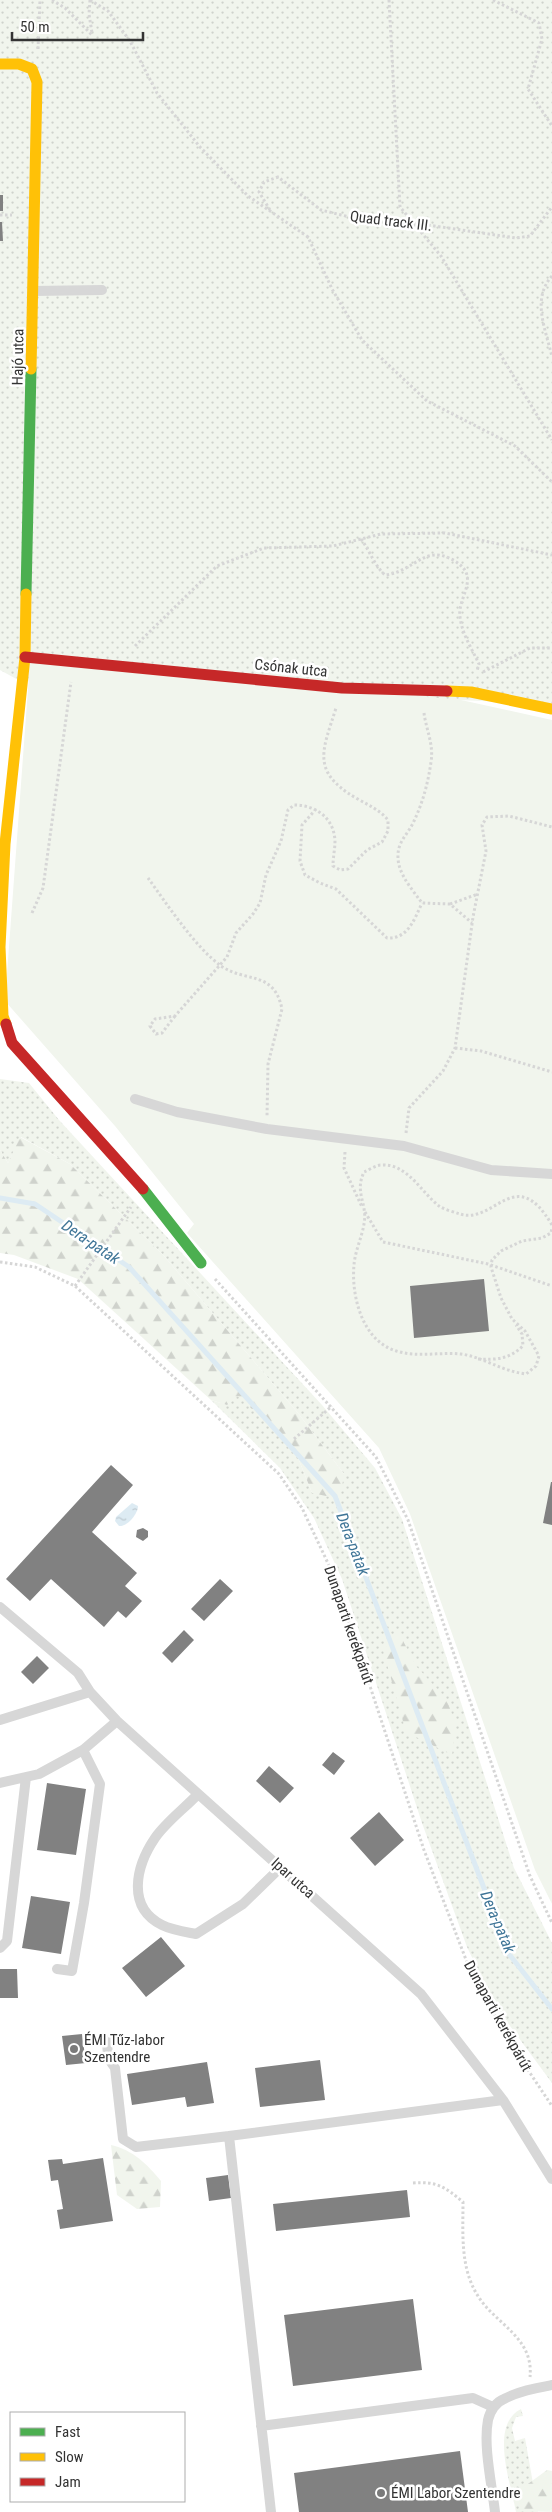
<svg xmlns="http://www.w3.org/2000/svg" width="552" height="2512" viewBox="0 0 552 2512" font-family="'Roboto Condensed',sans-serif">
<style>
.grass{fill:url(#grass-dots)}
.forest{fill:url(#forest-firs)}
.park{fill:#f1f5ed}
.water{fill:url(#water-ripples)}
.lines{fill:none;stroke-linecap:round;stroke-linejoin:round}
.stream{stroke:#ddebf3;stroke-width:5}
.building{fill:#818181}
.path{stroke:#d6d6d6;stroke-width:3;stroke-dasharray:2.5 2.5;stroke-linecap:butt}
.lane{stroke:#d7d7d7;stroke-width:10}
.fast{stroke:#4caf50;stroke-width:11}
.slow{stroke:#ffc107;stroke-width:11}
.jam{stroke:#c62828;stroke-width:11}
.poi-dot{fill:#7a7a7a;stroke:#fff;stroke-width:2}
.labels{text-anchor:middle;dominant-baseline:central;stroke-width:5;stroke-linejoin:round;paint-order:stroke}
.street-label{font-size:15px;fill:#333;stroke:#fff}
.poi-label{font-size:15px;fill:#333;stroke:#fff;text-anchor:start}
.water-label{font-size:16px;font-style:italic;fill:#3f7597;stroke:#fff}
</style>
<defs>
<pattern id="grass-dots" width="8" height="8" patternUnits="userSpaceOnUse" patternTransform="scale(1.25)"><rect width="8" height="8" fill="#f1f5ed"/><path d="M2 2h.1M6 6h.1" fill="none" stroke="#cfd2cc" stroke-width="1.8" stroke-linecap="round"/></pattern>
<pattern id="forest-firs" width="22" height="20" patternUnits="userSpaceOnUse" patternTransform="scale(1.25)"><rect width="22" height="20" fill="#f1f5ed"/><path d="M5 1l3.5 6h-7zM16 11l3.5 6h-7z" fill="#cfd2cc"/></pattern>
<pattern id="water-ripples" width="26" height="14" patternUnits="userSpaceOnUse" patternTransform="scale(1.25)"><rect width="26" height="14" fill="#ddebf3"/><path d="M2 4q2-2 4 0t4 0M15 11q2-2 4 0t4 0" fill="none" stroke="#becad1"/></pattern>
</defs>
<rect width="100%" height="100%" fill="#fff"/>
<path class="grass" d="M 0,0 L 552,0 L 552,704 L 20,681 L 0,670 Z
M 0,1079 L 29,1083 L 59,1120 L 322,1405 L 375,1468 L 402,1519 L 514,1868 L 552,1943 L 552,2083 L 496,2007 L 467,1947 L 422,1823 L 342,1579 L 314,1518 L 280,1468 L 211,1400 L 227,1405 L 238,1395 L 295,1450 L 312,1493 L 344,1474 L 298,1413 L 164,1256 L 70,1164 L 21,1137 L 8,1163 L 0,1150 Z
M 521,2409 L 523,2416 L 516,2417 L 512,2428 L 515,2441 L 525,2438 L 538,2512 L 516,2512 C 511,2484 489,2425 521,2409 Z"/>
<path class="forest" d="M 20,1137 L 70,1164 L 164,1256 L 298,1413 L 344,1474 L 340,1499 L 312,1493 L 295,1450 L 238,1396 L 227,1405 L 211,1400 L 78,1279 L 14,1255 L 0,1253 L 0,1150 L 8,1163 Z
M 399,1633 L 416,1666 L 447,1700 L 456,1726 L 452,1755 L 406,1732 L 383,1650 Z
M 111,2145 C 133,2150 147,2164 161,2181 L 160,2207 L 137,2209 L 117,2195 Z
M 547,2470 L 552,2471 L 552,2512 L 520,2511 L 521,2489 Z"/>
<path class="park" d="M 30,662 L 461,700 L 552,720 L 552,1904 L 535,1870 L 410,1514 L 379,1448 L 187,1233 L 194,1224 L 115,1126 L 5,1001 Z"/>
<path class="water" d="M 132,1503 L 138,1506 C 138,1514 127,1527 119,1526 L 115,1521 L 116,1517 Z"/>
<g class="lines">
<path class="stream" d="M 0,1198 L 35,1204 L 129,1267 L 335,1496 L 509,1954 L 552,2009"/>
</g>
<path class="building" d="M 0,195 L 3,195 L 3,211 L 0,211 Z
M 0,222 L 2,222 L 3,241 L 0,241 Z
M 484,1279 L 489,1331 L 414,1338 L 410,1286 Z
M 111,1465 L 133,1485 L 92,1532 L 137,1573 L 125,1586 L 142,1601 L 126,1618 L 118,1611 L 104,1627 L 51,1579 L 30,1601 L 6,1579 Z
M 551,1482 L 552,1482 L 552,1525 L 543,1523 Z
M 143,1528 L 148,1531 L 148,1537 L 143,1541 L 136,1537 L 137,1530 Z
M 220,1579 L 233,1591 L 204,1621 L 191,1609 Z
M 184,1630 L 194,1640 L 172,1663 L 162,1653 Z
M 37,1656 L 49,1668 L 33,1684 L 21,1672 Z
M 333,1752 L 345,1761 L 334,1775 L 322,1765 Z
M 269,1766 L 294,1788 L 280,1803 L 256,1781 Z
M 47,1783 L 86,1789 L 76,1855 L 37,1850 Z
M 379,1812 L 404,1840 L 375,1866 L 350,1838 Z
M 31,1896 L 70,1902 L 61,1954 L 22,1948 Z
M 161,1937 L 185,1966 L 146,1997 L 122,1968 Z
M 0,1969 L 17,1969 L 18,1998 L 0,1998 Z
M 82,2034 L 86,2063 L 66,2065 L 62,2036 Z
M 320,2060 L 325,2100 L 260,2107 L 255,2068 Z
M 207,2062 L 214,2103 L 187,2107 L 185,2097 L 132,2105 L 127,2074 Z
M 103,2158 L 113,2221 L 60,2229 L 57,2210 L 63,2209 L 58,2180 L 51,2181 L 48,2160 L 62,2159 L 63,2164 Z
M 228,2175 L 231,2198 L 209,2201 L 206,2178 Z
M 407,2190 L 410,2217 L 276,2231 L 273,2204 Z
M 413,2299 L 422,2370 L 293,2386 L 284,2315 Z
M 460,2451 L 468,2512 L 299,2512 L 294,2473 Z"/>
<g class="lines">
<path class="path" d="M 52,0 L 65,8 L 93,36
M 90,0 L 108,11 L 130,41 L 157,93 L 200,147 L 248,196 L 308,237 L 332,289 L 362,340 L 427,401 L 515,446 L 552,482
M 90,0 L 89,14 L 92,33
M 389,0 L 400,207 L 441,256 L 552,440
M 493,0 L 539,23 L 542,39 L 528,89 L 552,126
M 38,49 L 40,0
M 270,210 L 259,192 L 264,182 L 278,177 L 321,210 L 366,221 L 414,223 L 516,238 L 530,236 L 552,207
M 0,215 L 12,215
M 552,276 C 531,299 546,330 552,357
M 361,539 C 370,551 374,565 385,575 C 406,573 419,556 434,555 C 442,554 453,559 459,564 C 479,579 457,599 460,617 C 462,634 472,649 479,664 L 477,671
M 135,646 L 217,566 L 264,548 L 333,546 L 381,534 L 445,533 L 552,555
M 483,672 L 530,648 L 552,648
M 424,713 C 426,729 434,745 431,762 C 428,783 423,802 414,821 C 409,833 398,841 398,855 C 397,873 412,889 422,903 L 450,904 L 472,923
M 316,809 L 302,825 L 300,861 L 305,875 L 320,883 L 336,889 L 387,938 C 408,939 414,920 422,903
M 148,878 C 167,904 195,947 221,966 C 246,983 274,970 282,1009 L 268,1064 L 267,1116
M 450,904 L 478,894
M 32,913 L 43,888 L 71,682
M 175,1016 L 162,1033 L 156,1034 L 150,1026 L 155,1019 L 175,1016 L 227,957 L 236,933 L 253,914 L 260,903 L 266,875 L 281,841 L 288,810 L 294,805 C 316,805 334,818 335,841 C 335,849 333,857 333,866 L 340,870 L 348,869 L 367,850 L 382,842 L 388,831 L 388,820 C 380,810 368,805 356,798 C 310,771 323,750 336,708
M 455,1048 L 481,1051 L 552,1072
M 406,1133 L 409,1108 L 443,1071 L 455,1048 L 473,917 L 486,851 L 482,825 L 487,817 L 509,816 L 552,827
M 345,1152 L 344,1168 L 362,1207
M 365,1212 L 383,1242 L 488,1264 L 552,1286
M 552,1225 C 515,1162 495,1225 460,1214 C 454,1212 445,1210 439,1206 C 421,1192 407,1163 381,1165 C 376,1165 369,1170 364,1172 C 354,1193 368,1204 364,1224 C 362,1237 355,1251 354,1265 C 351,1297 363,1344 400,1352 C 419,1357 441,1352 461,1354 C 483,1357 501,1371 526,1374 L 536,1366 L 539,1356 L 525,1331 L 512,1319 L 501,1298 L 491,1267 L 492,1260 L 501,1251 L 522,1241 L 542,1238 L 551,1233 L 552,1228
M 0,1262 L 35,1267 L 75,1286 L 279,1474 L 302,1508 L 333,1574 L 424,1850 L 473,1978 L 522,2061 L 552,2106
M 215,1279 L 376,1457 L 408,1520 L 530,1876 L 552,1923
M 75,1286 L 131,1207
M 478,1359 C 497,1360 509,1359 523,1346 L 522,1334 L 516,1325
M 294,1439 L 332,1406
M 413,2183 C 437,2181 445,2187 463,2202 C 463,2234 460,2268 478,2296 C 495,2324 534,2337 530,2377"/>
<path class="lane" d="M 34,291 L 102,290
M 135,1099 L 177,1112 L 267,1129 L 404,1146 L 491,1170 L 552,1174
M 0,1607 L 78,1673 L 90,1692 L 117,1721 L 421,1994 L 503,2100 L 552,2179
M 0,1720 L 90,1692
M 0,1783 L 39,1774 L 83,1750 L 117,1721
M 198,1794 C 185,1808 166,1822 155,1838 C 136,1866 126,1907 162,1925 C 172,1930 186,1932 196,1934 L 243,1904 L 280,1868
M 0,1948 L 7,1941 L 26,1777
M 57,1969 L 72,1971 L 84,1903 L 100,1784 L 83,1750
M 90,2041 L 107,2040 L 108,2058 L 115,2068 L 123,2139 L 136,2147 L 229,2136
M 261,2426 L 473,2398 L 493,2407
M 271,2512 L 229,2136 L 503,2100
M 495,2512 C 492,2485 483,2446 488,2420 C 490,2411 496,2402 504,2399 C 519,2391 536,2388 552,2385"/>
<path class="fast" d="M 26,594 L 31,369
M 143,1189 L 201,1263"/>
<path class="slow" d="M 0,64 L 19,64 L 32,69 L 37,82 L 31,369
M 447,691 L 471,692 L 552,709
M 6,1024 L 3,1016 L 0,947 L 5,844 L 25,657 L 26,594"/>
<path class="jam" d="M 25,657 L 342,688 L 447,691
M 6,1024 L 12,1043 L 143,1189"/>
</g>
<g class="poi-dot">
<circle cx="74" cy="2049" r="5"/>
<circle cx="381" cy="2493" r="5"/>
</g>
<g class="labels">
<g class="street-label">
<text transform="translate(391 221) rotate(7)">Quad track III.</text>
<text transform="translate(18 357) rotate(-89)">Hajó utca</text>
<text transform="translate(291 668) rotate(6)">Csónak utca</text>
<text transform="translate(349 1625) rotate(71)">Dunaparti kerékpárút</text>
<text transform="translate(293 1878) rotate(42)">Ipar utca</text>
<text transform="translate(498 2016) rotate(61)">Dunaparti kerékpárút</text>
</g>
<g class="poi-label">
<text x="84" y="2040">ÉMI Tűz-labor<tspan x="84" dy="17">Szentendre</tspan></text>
<text x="391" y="2493">ÉMI Labor Szentendre</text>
</g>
<g class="water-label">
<text transform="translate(91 1242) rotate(34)">Dera-patak</text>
<text transform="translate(353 1544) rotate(69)">Dera-patak</text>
<text transform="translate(498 1922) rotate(67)">Dera-patak</text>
</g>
</g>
<rect x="10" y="2412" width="175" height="90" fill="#ffffff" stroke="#adadad"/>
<rect x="20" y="2428" width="25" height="8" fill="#4caf50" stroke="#adadad"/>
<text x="55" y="2437" font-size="15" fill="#333333">Fast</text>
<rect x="20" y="2453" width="25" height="8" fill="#ffc107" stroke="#adadad"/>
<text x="55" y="2462" font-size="15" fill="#333333">Slow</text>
<rect x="20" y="2478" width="25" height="8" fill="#c62828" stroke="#adadad"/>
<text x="55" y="2487" font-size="15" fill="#333333">Jam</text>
<path d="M12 32v8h131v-8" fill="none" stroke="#333333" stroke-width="2.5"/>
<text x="20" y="32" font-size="15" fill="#333333" stroke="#ffffff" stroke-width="4" paint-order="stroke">50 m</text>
</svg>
